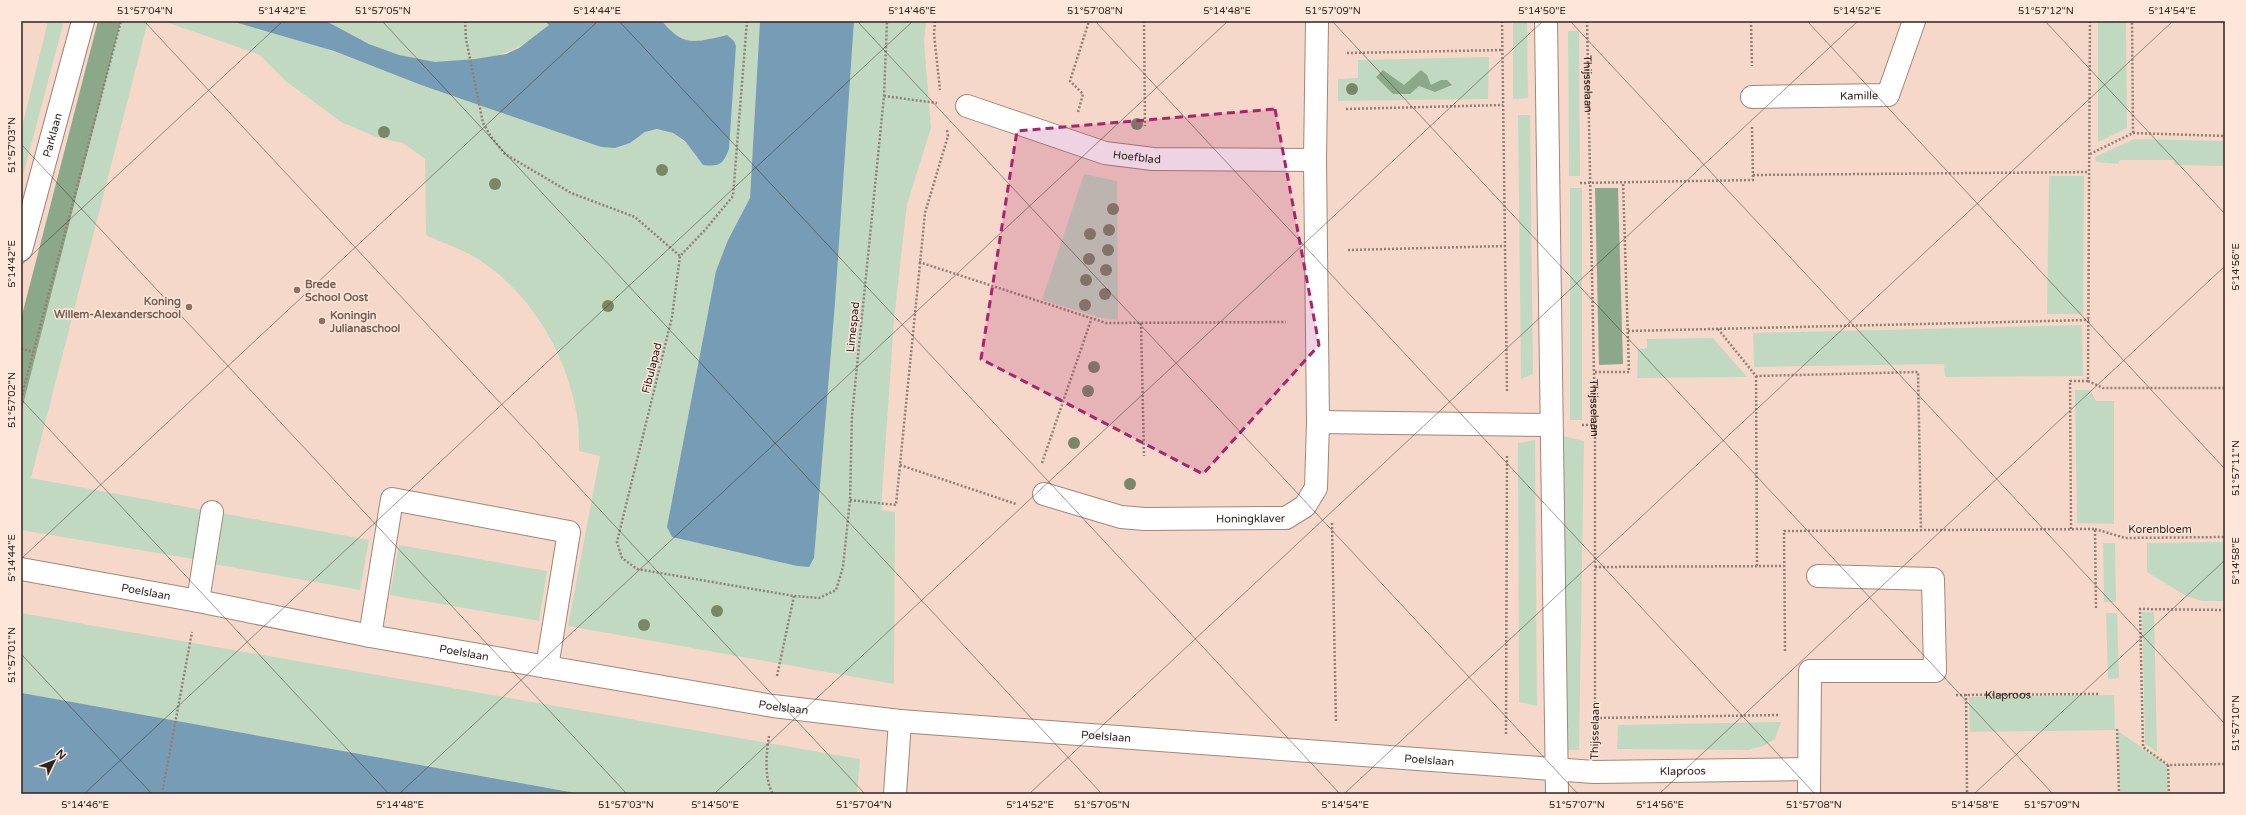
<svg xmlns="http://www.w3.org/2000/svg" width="2246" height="815" viewBox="0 0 2246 815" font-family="'Varela Round',sans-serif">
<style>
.green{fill:#c2d9c1}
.forest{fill:#8ba98a}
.water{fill:#779db6}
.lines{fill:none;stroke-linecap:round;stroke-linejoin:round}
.minor-casing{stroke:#a18779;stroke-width:24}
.path{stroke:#927f74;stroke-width:2.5;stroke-dasharray:2 2;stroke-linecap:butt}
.minor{stroke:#fff;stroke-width:22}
.tree{fill:#7a8668}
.marked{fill:#a9246d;fill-opacity:0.2;stroke:#a9246d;stroke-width:3;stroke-dasharray:8 5;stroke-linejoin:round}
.ticks{fill:none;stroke:#2e241e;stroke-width:1;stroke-opacity:0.45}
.education-dot{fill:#8d6e63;stroke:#fee7da;stroke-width:1.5}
.labels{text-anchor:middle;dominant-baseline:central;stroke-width:3;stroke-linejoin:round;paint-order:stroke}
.street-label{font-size:11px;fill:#2e241e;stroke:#fee7da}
.education-label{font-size:11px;font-weight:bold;fill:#785e54;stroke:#fee7da;text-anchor:start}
.neatline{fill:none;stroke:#2e241e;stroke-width:1.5}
.ticks-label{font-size:10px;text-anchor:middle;fill:#2e241e}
</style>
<rect width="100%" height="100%" fill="#f5d8c9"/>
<path class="green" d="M 48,21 L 64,21 L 21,183 L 21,131 Z
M 121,21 L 148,21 L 31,478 L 203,510 L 193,559 L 21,530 L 21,413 Z
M 163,21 L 231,21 L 334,51 L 421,85 L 601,147 C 610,145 620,146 629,143 C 634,141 639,135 644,133 C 665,122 688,140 697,158 L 729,149 L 736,46 L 734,41 L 727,35 C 696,42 684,48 662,21 L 760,21 L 750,198 L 728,240 L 672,537 L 797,566 L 809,567 L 835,303 L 854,21 L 926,21 L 924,42 L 931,128 L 907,204 L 894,319 L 881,510 L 895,512 L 894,684 L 568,626 L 600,456 L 579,451 C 579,439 579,426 577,415 C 566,354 533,296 481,261 C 465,250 443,243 426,235 L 425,159 L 403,143 L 376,137 L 341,122 L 287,82 L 260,55 Z
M 326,21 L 545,21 L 550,25 C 520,50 503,57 464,60 C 454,61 443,63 434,62 C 394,58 360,40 326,21 Z
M 1513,21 L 1527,21 L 1528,98 L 1513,99 Z
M 2098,21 L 2126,21 L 2127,128 L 2098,142 Z
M 1568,31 L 1579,31 L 1580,176 L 1569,176 Z
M 1489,57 L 1488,99 L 1338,101 L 1338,79 L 1358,78 L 1358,60 Z
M 1518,115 L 1530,115 L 1533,374 L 1521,379 Z
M 2134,139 L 2225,141 L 2225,166 L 2175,165 L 2174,160 L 2120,160 L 2119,164 L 2096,162 L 2095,157 Z
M 1084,174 L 1117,181 L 1118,320 L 1101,318 L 1042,300 Z
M 2049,176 L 2084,176 L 2083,314 L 2047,314 Z
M 1570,188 L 1582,188 L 1582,420 L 1570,420 Z
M 2082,325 L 2083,376 L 1945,377 L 1944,364 L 1754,367 L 1753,333 Z
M 1713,338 L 1747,377 L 1637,378 L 1638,349 L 1647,348 L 1647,339 Z
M 2075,390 L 2090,390 L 2096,401 L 2114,401 L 2114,524 L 2077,523 Z
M 1562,436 L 1584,441 L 1579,750 L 1565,750 Z
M 1535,440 L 1537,706 L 1519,702 L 1518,443 Z
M 221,513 L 369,540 L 360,590 L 213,564 Z
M 2225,542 L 2225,601 L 2202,601 L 2186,596 L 2147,572 L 2147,543 Z
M 2103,543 L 2115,543 L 2116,602 L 2104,602 Z
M 399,545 L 547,571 L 539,621 L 390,595 Z
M 2142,612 L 2154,612 L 2157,752 L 2145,744 Z
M 21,613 L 860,759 L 857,794 L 581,794 L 21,693 Z
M 2106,613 L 2117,613 L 2119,678 L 2108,679 Z
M 2114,695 L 2115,730 L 1970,732 L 1969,697 Z
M 1781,722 L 1775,739 L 1763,746 L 1748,750 L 1617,749 L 1618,725 Z
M 2118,731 L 2167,765 L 2168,794 L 2120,794 Z"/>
<path class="forest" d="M 98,21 L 121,21 L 21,413 L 21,319 Z
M 1383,70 L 1404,85 L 1421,70 L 1427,75 L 1431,85 L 1441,80 L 1447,80 L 1452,85 L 1435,92 L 1419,86 L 1410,94 L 1393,94 L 1376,77 Z
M 1595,188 L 1618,188 L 1623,364 L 1599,365 Z"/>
<path class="water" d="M 231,21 L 326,21 L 369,44 L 399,55 L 435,62 L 475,59 L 506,54 L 519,48 L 549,25 L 545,21 L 662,21 C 684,48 696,42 727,35 L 734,41 L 736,46 L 729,149 C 723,164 720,167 703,165 L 685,141 L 673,133 L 657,129 L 645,132 L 630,143 L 615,148 L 601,147 L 421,85 L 334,51 Z
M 760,21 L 854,21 L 835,303 L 814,558 L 809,567 L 797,566 L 672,537 L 667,527 L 716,271 L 728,240 L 750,198 Z
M 22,693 L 581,794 L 21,794 Z"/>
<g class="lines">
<g class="minor-casing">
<g id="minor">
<path d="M 1317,21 L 1315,160 L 1318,422"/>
<path d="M 1546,21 L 1557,794"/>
<path id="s3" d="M 1752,97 L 1888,95 L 1914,21"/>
<path id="s4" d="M 967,106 L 1105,153 L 1153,159 L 1315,160"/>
<path id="s5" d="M 21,250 L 83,21"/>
<path id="s6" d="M 1044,494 L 1121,517 L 1145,519 L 1286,518 L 1305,506 L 1316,488 L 1318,422 L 1551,425"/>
<path id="s7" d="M 21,569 L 198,601 L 370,636 L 547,667 L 773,706 L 900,721 L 1594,772 L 1809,769"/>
<path d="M 198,601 L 212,512"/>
<path d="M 370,636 L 392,499 L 569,532 L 547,667"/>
<path d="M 895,794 L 900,721"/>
<path d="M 1809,794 L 1810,671 L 1935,671 L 1933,579 L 1818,576"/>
</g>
</g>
<g class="path">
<path d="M 465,21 L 466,39 L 483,123 L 492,138 L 505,154 L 571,193 L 635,217 L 680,256"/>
<path d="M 747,21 L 733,196 L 705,230 L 680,256 L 672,317 L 617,542 L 622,558 L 637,569 L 794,596 L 819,598 L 836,590 L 843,567 L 850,500 L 852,416 L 884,96 L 887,21"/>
<path d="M 935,21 L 934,34 L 940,90"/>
<path d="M 1144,21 L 1145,126"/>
<path d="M 1502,21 L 1507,392"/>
<path id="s1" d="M 1587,21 L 1595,425 L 1595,742"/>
<path d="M 1751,21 L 1752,66"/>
<path d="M 2090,21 L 2088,381 L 2103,388 L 2225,388"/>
<path d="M 1347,53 L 1503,50"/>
<path d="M 884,96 L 937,103"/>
<path d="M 1346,109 L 1503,105"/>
<path d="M 1078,112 L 1083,94 L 1070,81 L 1089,21"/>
<path d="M 2133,133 L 2225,136"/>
<path d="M 2090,154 L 2133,133 L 2132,21"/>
<path d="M 1753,175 L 2089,172"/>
<path d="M 1580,183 L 1753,180 L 1752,127"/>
<path d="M 1348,250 L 1505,246"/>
<path d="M 919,262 L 1106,323 L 1286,322"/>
<path d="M 1141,323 L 1144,456"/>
<path d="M 1718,329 L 1756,376 L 1918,372 L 1921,530"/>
<path d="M 1628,331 L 2089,320"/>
<path d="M 21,349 L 34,352"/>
<path d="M 1595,372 L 1629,372 L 1623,182"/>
<path d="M 1756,376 L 1757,566"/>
<path d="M 21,399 L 121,21"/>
<path d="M 1582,425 L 1595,425"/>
<path d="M 1042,463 L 1091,320"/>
<path d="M 900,465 L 1016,504"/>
<path d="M 850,500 L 896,505 L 925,213 L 948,136 L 947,130"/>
<path d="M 1332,523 L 1336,722"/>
<path d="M 2071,529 L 2070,381 L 2088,381"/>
<path d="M 2095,529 L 2125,538 L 2225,537"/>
<path d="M 1595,567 L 1784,566"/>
<path d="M 2225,610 L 2140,609 L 2143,747 L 2168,765 L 2225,764"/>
<path d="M 1785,651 L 1784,531 L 2095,529 L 2096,609"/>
<path d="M 777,676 L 794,596"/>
<path d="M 1966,694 L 1967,794"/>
<path id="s2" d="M 1956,695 L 2099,694"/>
<path d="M 1596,718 L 1779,715"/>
<path d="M 2117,729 L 2119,794"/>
<path d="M 1506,734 L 1507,455"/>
<path d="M 769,736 C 766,754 764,779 773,794"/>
<path d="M 2168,765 L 2169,794"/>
<path d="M 162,794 L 192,632"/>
</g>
<use href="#minor" class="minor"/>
</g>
<g class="tree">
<circle cx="1352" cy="89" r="6"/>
<circle cx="1137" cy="124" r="6"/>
<circle cx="384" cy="132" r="6"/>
<circle cx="662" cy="170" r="6"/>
<circle cx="495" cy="184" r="6"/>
<circle cx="1113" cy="209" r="6"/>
<circle cx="1109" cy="230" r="6"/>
<circle cx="1090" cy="234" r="6"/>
<circle cx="1108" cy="250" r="6"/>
<circle cx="1089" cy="259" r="6"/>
<circle cx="1106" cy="270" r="6"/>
<circle cx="1086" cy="280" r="6"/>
<circle cx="1105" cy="294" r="6"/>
<circle cx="1085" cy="305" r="6"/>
<circle cx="608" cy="306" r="6"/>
<circle cx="1094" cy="367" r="6"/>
<circle cx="1088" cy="391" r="6"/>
<circle cx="1074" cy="443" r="6"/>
<circle cx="1130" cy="484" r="6"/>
<circle cx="717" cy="611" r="6"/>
<circle cx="644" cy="625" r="6"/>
</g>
<path class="marked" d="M 1275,109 L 1319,345 L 1203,474 L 981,359 L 1017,131 Z"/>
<path class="ticks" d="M 144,21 L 865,794M 382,21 L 1102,794M 619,21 L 1340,794M 857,21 L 1578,794M 1095,21 L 1815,794M 1332,21 L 2053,794M 1570,21 L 2225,724M 1807,21 L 2225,469M 2045,21 L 2225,214M 21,144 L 627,794M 21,265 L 283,21M 21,399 L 389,794M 21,559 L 598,21M 21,654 L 152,794M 84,794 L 913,21M 399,794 L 1228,21M 714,794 L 1543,21M 1029,794 L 1858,21M 1344,794 L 2173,21M 1659,794 L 2225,266M 1974,794 L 2225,560"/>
<g class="education-dot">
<circle cx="297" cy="290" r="4"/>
<circle cx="189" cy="307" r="4"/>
<circle cx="322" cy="321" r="4"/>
</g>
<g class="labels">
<g class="street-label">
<text stroke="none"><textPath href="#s1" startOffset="63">Thijsselaan</textPath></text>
<text stroke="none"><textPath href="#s3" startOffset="107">Kamille</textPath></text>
<text stroke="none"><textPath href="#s5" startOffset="119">Parklaan</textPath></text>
<text stroke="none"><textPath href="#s4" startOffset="178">Hoefblad</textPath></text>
<text transform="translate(853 327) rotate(-84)">Limespad</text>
<text transform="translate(652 368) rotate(-76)">Fibulapad</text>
<text stroke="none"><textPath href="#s1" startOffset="387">Thijsselaan</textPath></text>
<text stroke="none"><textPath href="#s6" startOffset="210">Honingklaver</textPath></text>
<text x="2160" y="529">Korenbloem</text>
<text stroke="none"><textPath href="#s7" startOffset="127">Poelslaan</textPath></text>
<text stroke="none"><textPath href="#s7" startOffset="451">Poelslaan</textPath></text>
<text stroke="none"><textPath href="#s2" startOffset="52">Klaproos</textPath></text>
<text stroke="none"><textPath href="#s7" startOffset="775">Poelslaan</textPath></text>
<text transform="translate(1595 731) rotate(-89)">Thijsselaan</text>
<text stroke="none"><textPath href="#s7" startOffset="1099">Poelslaan</textPath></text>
<text stroke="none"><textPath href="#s7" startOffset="1423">Poelslaan</textPath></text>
<text stroke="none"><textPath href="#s7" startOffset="1677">Klaproos</textPath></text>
</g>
<g class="education-label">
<text x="305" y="284">Brede<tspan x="305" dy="13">School Oost</tspan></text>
<text x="181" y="301" text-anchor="end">Koning<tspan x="181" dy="13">Willem-Alexanderschool</tspan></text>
<text x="330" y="315">Koningin<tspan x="330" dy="13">Julianaschool</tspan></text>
</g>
</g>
<rect width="2246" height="815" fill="none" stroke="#fee7da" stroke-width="44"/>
<g transform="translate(54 761) rotate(47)" stroke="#fee7da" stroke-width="3" paint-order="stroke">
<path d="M0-3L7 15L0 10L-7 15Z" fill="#2e241e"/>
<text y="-6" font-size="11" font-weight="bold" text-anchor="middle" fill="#2e241e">N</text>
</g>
<rect x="22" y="22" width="2202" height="771" class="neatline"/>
<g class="ticks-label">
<text x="145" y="14">51°57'04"N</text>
<text x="282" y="14">5°14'42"E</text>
<text x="383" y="14">51°57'05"N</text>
<text x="597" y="14">5°14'44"E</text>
<text x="912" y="14">5°14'46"E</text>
<text x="1095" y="14">51°57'08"N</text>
<text x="1227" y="14">5°14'48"E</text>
<text x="1333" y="14">51°57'09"N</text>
<text x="1542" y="14">5°14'50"E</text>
<text x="1857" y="14">5°14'52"E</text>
<text x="2046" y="14">51°57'12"N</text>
<text x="2172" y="14">5°14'54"E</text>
<text transform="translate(11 145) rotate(-90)" y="4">51°57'03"N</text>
<text transform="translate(11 264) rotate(-90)" y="4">5°14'42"E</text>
<text transform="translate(2235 267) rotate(-90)" y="4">5°14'56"E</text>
<text transform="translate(11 400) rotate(-90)" y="4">51°57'02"N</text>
<text transform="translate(2235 468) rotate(-90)" y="4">51°57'11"N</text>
<text transform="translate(11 558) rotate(-90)" y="4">5°14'44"E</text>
<text transform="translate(2235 561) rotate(-90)" y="4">5°14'58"E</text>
<text transform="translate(11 655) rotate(-90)" y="4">51°57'01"N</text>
<text transform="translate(2235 723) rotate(-90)" y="4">51°57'10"N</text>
<text x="85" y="808">5°14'46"E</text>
<text x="400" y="808">5°14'48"E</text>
<text x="626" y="808">51°57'03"N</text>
<text x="715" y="808">5°14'50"E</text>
<text x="864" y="808">51°57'04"N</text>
<text x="1030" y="808">5°14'52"E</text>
<text x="1102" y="808">51°57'05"N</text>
<text x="1345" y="808">5°14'54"E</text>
<text x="1577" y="808">51°57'07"N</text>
<text x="1660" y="808">5°14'56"E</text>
<text x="1814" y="808">51°57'08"N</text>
<text x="1975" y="808">5°14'58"E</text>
<text x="2052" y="808">51°57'09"N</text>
</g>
</svg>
